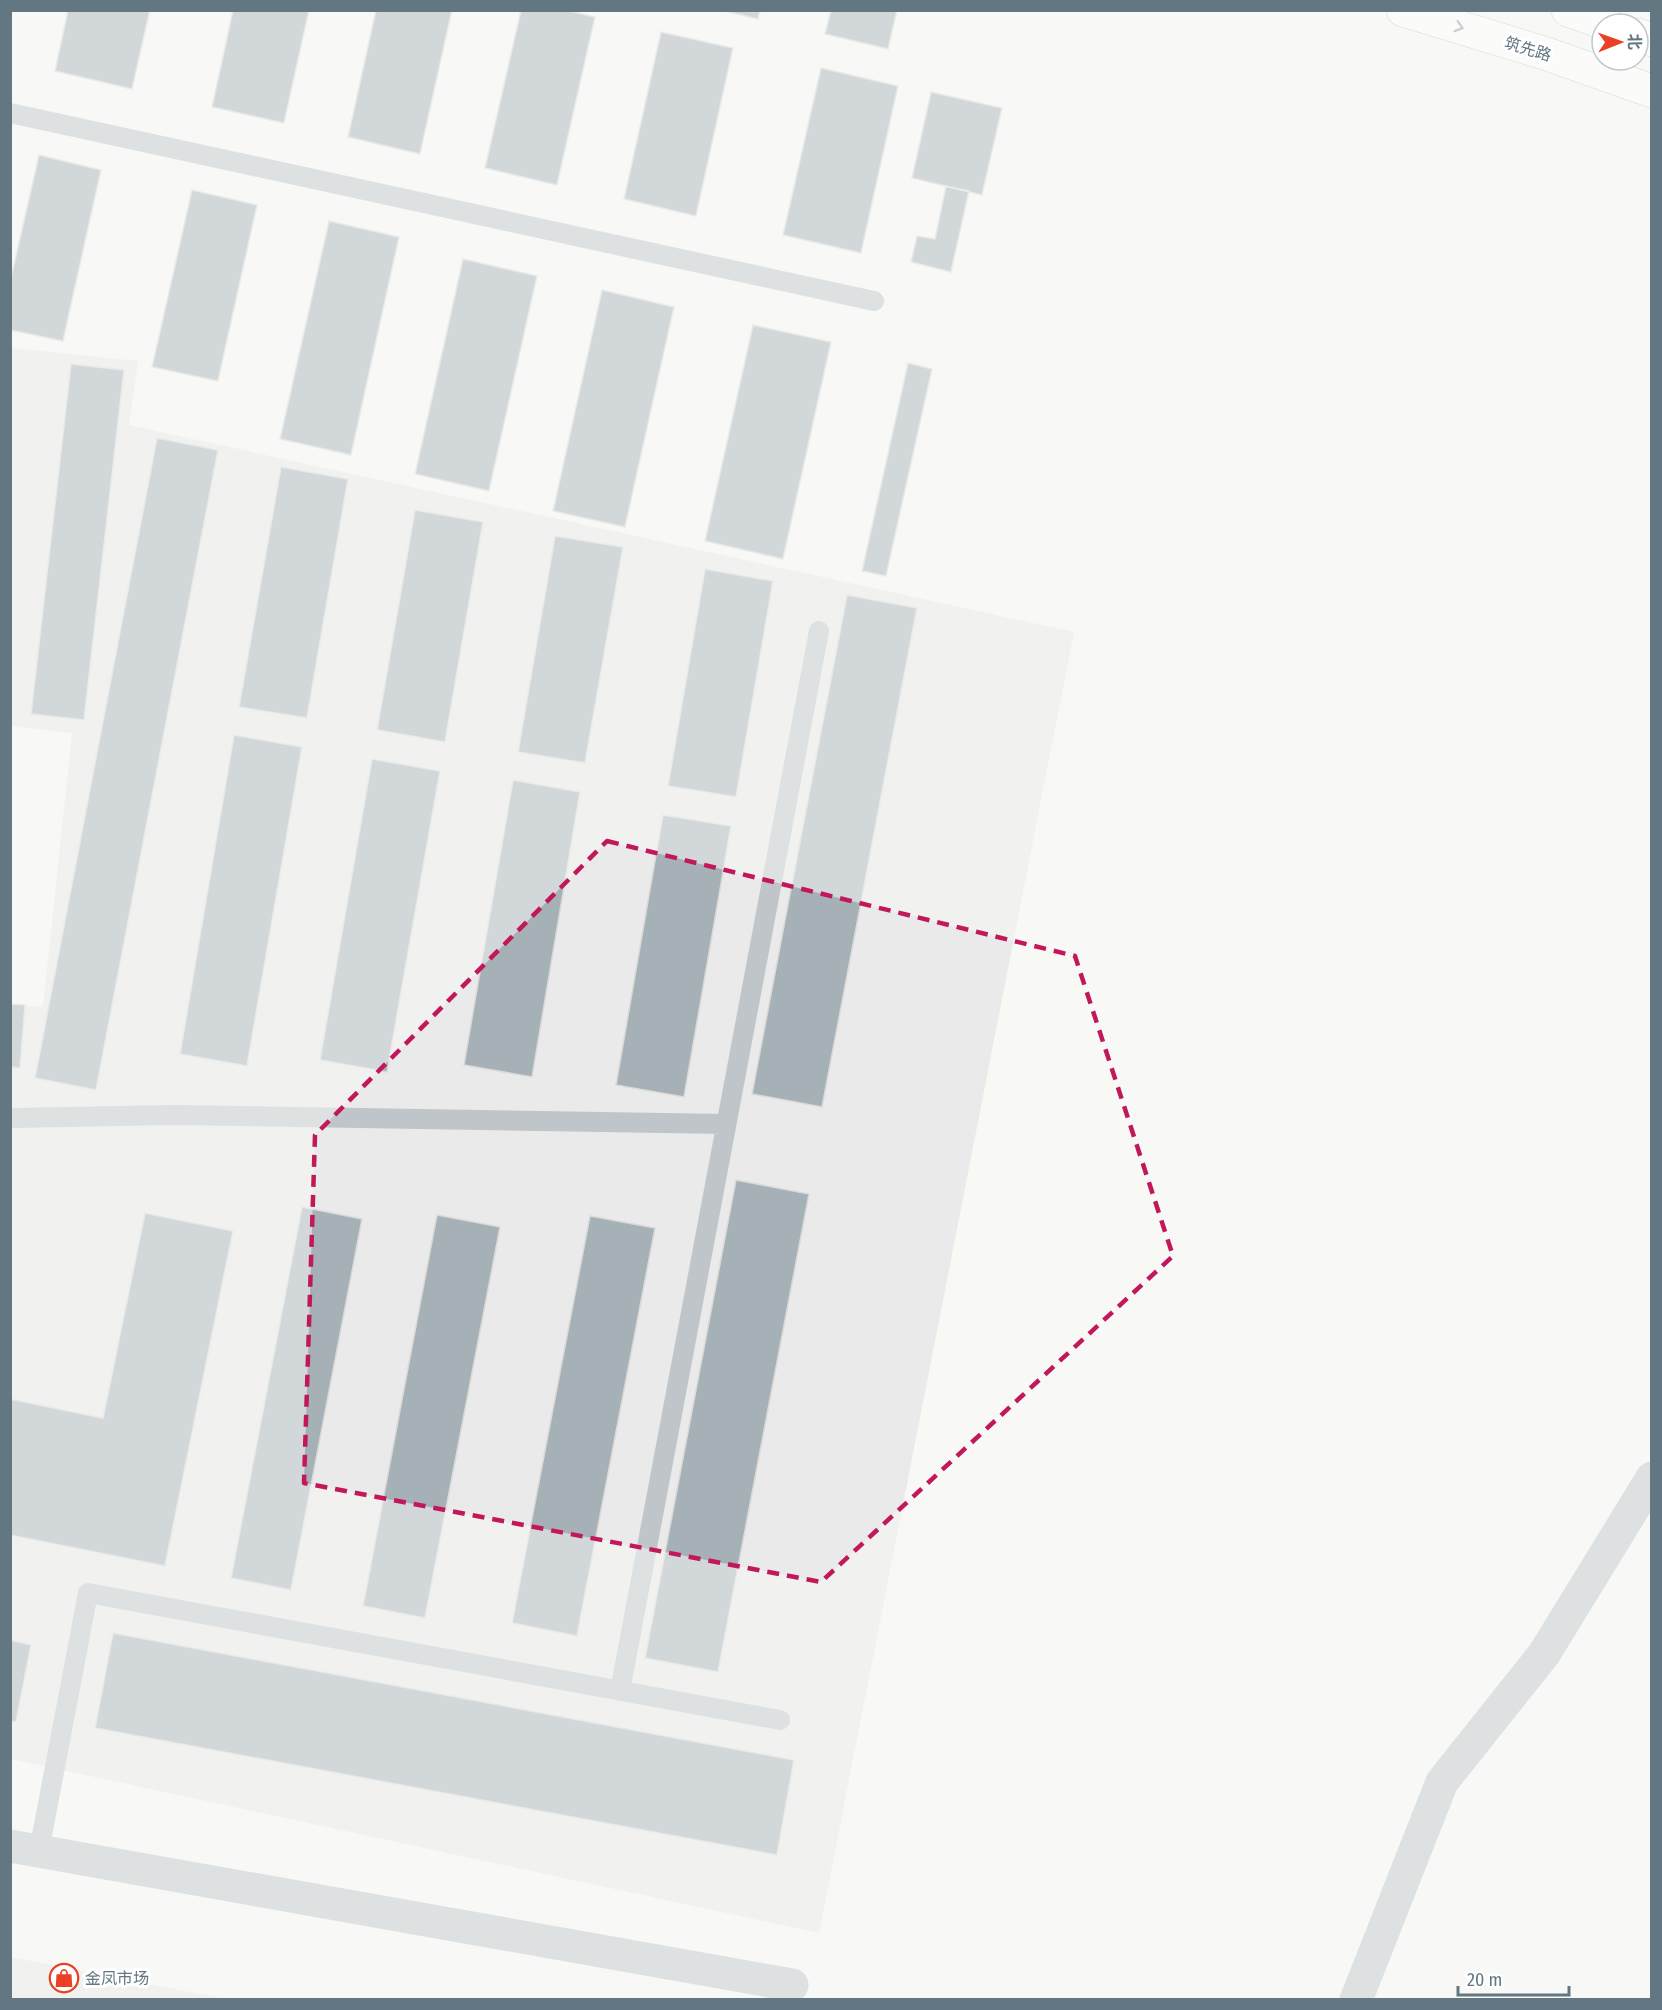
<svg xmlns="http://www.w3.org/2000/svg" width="1662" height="2010" viewBox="0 0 1662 2010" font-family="'Fira Sans Condensed','Noto Sans SC',sans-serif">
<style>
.built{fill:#e9eae9}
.building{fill:#a5b1b6;stroke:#dadad8;stroke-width:1.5}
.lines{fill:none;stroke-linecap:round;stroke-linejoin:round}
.secondary-casing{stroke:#b1b9bd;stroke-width:34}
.lane{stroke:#bfc5c8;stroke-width:20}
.street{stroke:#bfc5c8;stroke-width:33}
.secondary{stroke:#fff;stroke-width:33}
.oneway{stroke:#91a0a8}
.marked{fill:none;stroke:#c2185b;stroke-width:4.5;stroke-dasharray:12 8;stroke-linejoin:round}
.labels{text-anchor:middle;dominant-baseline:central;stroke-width:6;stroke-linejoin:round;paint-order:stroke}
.street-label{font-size:16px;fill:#627782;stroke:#fff}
.poi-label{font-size:16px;fill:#627782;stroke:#fff;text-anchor:start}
</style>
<rect width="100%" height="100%" fill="#f8f8f5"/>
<path class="built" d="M 11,348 L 138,361 L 129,425 L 1074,632 L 819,1933 L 11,1759 L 11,1004 L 43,1007 L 72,733 L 11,726 Z
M 10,1957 L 11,1957 L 226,1999 L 11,1999 Z"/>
<path class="building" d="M 68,10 L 150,10 L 132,89 L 55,71 Z
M 233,10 L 309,10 L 284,123 L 212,107 Z
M 376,10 L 452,10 L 420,154 L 348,137 Z
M 521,10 L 565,10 L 595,17 L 557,185 L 485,168 Z
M 720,10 L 760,10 L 758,19 Z
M 831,10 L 897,10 L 888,49 L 825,34 Z
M 661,32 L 733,48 L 696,216 L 624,199 Z
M 821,68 L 898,86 L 861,253 L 783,235 Z
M 931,92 L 1002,108 L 982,195 L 912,178 Z
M 39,155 L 101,170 L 63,341 L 10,330 L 10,282 Z
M 946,186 L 969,191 L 951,272 L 911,262 L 917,236 L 935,239 Z
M 192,190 L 257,205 L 218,381 L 152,367 Z
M 329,221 L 399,237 L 351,455 L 280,439 Z
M 463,259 L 537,276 L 489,491 L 415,474 Z
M 602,290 L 674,307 L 625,527 L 553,511 Z
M 753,325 L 831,342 L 783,559 L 705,541 Z
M 908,363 L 932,369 L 886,576 L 862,571 Z
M 71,364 L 124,370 L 84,720 L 31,714 Z
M 157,438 L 218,450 L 96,1090 L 35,1078 Z
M 281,467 L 348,479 L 307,718 L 239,707 Z
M 415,510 L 483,522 L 445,742 L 377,730 Z
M 555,536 L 623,547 L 585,763 L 518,752 Z
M 705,569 L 773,581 L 736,797 L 668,786 Z
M 847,595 L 917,608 L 822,1107 L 752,1094 Z
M 234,735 L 302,747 L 247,1066 L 180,1054 Z
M 372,759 L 440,771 L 387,1072 L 320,1060 Z
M 513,780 L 580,792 L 532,1077 L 464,1065 Z
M 663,815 L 731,826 L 684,1097 L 616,1085 Z
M 10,1004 L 25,1005 L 20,1068 L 10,1067 Z
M 736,1180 L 809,1194 L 718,1672 L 645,1658 Z
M 302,1207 L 362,1219 L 291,1590 L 231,1578 Z
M 145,1213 L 233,1231 L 165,1566 L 10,1535 L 10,1399 L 103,1418 Z
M 437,1215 L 500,1227 L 425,1618 L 363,1606 Z
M 590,1216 L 655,1228 L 577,1636 L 512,1623 Z
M 113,1633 L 794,1760 L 777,1855 L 95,1728 Z
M 10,1640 L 31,1645 L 16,1722 L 10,1721 Z"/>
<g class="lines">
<g class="secondary-casing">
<path id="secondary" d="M 1403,10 L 1544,53 L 1652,91
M 1568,10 L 1607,24
M 1638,35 L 1652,40"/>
</g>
<path class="lane" d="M 10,113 L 874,301
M 10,1118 L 173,1115 L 726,1124
M 620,1691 L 819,631
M 39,1851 L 88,1593 L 780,1720"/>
<path class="street" d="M 10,1846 L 792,1985
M 1356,2000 L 1442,1782 L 1544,1654 L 1652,1478"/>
<use href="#secondary" class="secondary"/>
</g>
<defs><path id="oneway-chevron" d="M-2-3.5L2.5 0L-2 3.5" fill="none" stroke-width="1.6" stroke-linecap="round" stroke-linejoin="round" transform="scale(1.5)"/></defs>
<use class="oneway" href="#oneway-chevron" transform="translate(1459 27) rotate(17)"/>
<path d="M0 0H1662V2010H0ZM 607,841 L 1075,956 L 1173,1256 L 821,1582 L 304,1483 L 315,1135 Z" fill="#f8f8f5" fill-opacity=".55" fill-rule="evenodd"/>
<path class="marked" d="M 607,841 L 1075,956 L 1173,1256 L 821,1582 L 304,1483 L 315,1135 Z"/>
<defs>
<g id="shop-ring" transform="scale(1.5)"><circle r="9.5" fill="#fff" stroke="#ea4124" stroke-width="1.5"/><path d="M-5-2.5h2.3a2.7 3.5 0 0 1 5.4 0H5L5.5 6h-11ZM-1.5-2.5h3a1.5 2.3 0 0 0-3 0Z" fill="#ea4124"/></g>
</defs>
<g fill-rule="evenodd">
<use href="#shop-ring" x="64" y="1978"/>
</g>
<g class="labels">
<g class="street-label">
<text transform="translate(1528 49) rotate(17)">筑先路</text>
</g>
<g class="poi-label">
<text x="85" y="1978">金凤市场</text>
</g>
</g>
<rect width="1662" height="2010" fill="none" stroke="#627782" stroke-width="24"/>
<g transform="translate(1620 42) rotate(89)"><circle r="28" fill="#ffffff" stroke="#c0c9cd" stroke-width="1.5"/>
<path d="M0-4.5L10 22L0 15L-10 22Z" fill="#ea4124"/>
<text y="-9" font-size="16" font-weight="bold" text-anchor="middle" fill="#627782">北</text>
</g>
<path d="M1458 1986v9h111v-9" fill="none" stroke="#627782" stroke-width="3"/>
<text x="1467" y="1986" font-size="18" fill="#627782" stroke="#ffffff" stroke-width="4.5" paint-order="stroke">20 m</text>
</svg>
